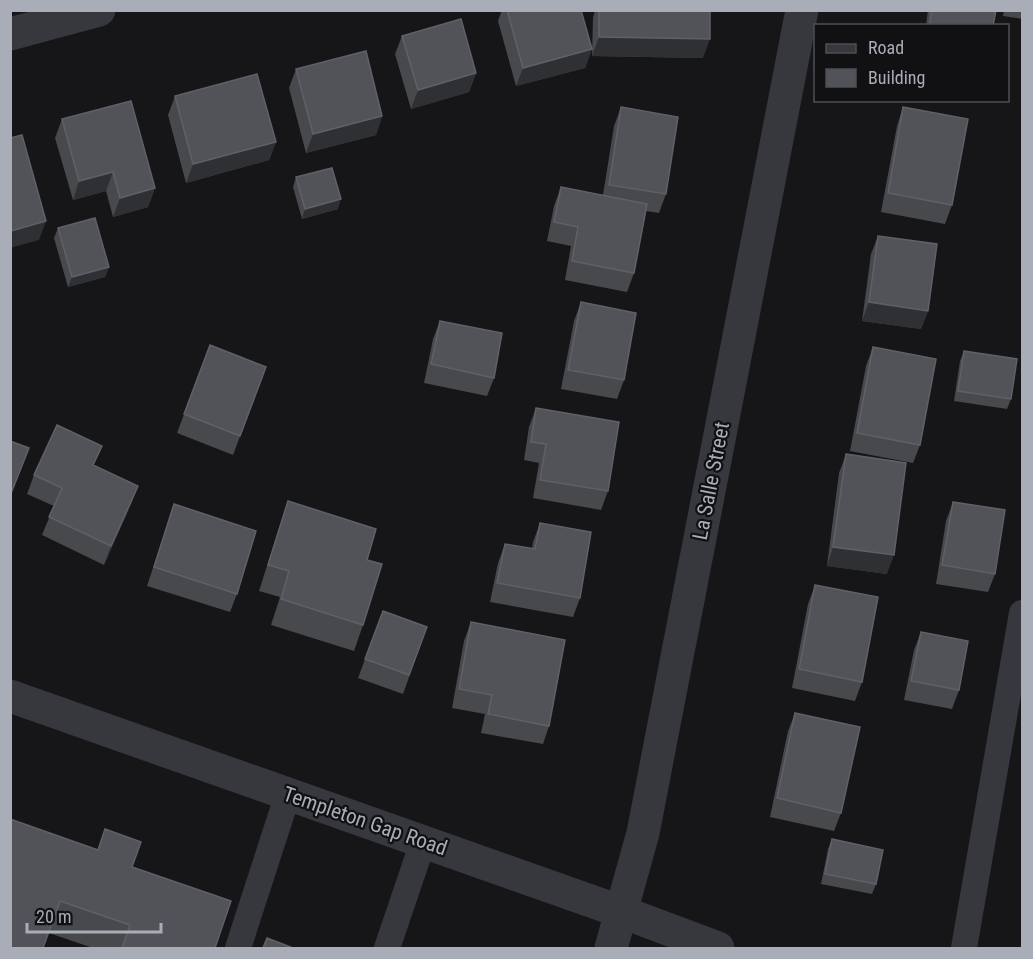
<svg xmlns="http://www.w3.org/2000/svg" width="1033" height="959" viewBox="0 0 1033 959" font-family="'Roboto Condensed',sans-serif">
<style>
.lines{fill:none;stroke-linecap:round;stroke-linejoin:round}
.service{stroke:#37383d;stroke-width:26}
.minor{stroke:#37383d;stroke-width:33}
.tertiary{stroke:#37383d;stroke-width:33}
.wall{fill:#47494d}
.shaded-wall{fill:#2f3033}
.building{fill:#525359;stroke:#5f6168;stroke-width:1.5}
.labels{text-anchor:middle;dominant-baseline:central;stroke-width:4.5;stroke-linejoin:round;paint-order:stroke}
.street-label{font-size:21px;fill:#a8adb8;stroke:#111113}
</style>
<rect width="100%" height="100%" fill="#161618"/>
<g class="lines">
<path class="service" d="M 238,948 L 288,794
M 387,948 L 423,842
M 964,948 L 1022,613"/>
<path class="minor" d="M 10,34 L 99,10
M 611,948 L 643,833 L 802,10"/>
<path class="tertiary" d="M 10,696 L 622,912 L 718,948"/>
</g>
<path class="wall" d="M 502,10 L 581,10 L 592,49 L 585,68 L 516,86 L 498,21 Z
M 595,10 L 599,10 L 703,58 L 592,56 L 593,18 Z
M 928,10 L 996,10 L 993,26 L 926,26 Z
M 1004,10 L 1023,10 L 1023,19 L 1003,16 Z
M 402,36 L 476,73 L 469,92 L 411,109 L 395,54 Z
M 296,69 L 382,116 L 376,135 L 306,153 L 289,88 Z
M 175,96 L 276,142 L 269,160 L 186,183 L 168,115 Z
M 621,107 L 666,194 L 659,213 L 646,211 L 634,273 L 627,292 L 565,280 L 571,246 L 547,241 L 554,206 L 561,187 L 603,195 L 614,126 Z
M 903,107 L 952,205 L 945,224 L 881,212 L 897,126 Z
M 62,119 L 155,188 L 148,207 L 113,217 L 106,191 L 73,200 L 55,138 Z
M 296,177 L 338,209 L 302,219 L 293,187 Z
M 58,228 L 109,267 L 105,277 L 68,287 L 54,238 Z
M 878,236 L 928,311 L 921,329 L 862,321 L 871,254 Z
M 581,302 L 624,380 L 617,399 L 561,389 L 574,321 Z
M 440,321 L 494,378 L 487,396 L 424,383 L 433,339 Z
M 210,345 L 266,367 L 233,455 L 177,433 Z
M 873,347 L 920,445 L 913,463 L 850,451 L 866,366 Z
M 964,351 L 1011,399 L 1007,409 L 954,401 L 960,361 Z
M 536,408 L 608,491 L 601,510 L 533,498 L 539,463 L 524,460 L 529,427 Z
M 846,454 L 887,574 L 827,566 L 839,473 Z
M 94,466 L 138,486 L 131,504 L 104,565 L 42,535 L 54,506 L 27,494 L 34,475 Z
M 288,501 L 367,560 L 363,625 L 354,651 L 271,625 L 280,597 L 259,591 L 279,528 Z
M 953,502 L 995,574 L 988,592 L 936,584 L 946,521 Z
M 174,504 L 237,594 L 230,612 L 147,586 Z
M 540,523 L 580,598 L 573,617 L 490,602 L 498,563 L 505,544 L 532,549 L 533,542 Z
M 815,585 L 862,682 L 855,701 L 792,688 L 808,604 Z
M 383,611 L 427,627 L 403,694 L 358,678 Z
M 471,622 L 549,726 L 543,744 L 481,733 L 485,714 L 452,708 L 464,641 Z
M 921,632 L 959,690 L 952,709 L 904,700 L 914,650 Z
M 795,713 L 841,813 L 834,831 L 770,817 L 788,731 Z
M 10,819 L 132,867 L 215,948 L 93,948 L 49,933 Z
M 832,839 L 876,884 L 872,894 L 821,884 L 828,849 Z"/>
<path class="shaded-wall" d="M 599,37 L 710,39 L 703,58 L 592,56 Z
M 592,49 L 585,68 L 516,86 L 523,68 Z
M 476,73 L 469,92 L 411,109 L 418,90 Z
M 382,116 L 376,135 L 306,153 L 313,134 Z
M 276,142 L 269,160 L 186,183 L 193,164 Z
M 113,172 L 106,191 L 73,200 L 79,181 Z
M 155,188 L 148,207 L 113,217 L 120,198 Z
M 341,199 L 338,209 L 302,219 L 305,209 Z
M 46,221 L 39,240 L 10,248 L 11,231 Z
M 109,267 L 105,277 L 68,287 L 72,277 Z
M 869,302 L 928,311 L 921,329 L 862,321 Z
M 138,486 L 131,504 L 104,565 L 111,546 Z
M 833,547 L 894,555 L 887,574 L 827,566 Z"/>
<path class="building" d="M 507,10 L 581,10 L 592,49 L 523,68 Z
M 599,10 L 710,10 L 710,39 L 599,37 Z
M 932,10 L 996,10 L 993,26 L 929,26 Z
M 461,19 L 476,73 L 418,90 L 402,36 Z
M 366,51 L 382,116 L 313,134 L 296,69 Z
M 257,74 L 276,142 L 193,164 L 175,96 Z
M 131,101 L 155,188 L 120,198 L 113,172 L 79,181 L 62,119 Z
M 621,107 L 678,117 L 666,194 L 609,185 Z
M 903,107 L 968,119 L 952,205 L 888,193 Z
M 22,135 L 46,221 L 11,231 L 10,138 Z
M 332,168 L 341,199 L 305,209 L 296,177 Z
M 561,187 L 647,204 L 634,273 L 572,261 L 578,227 L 554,222 Z
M 95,218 L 109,267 L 72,277 L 58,228 Z
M 878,236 L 937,244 L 928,311 L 869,302 Z
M 581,302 L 636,313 L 624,380 L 568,370 Z
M 440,321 L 502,333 L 494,378 L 431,364 Z
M 210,345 L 266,367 L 240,436 L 184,414 Z
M 873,347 L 936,359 L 920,445 L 857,433 Z
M 964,351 L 1017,359 L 1011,399 L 958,391 Z
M 536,408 L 619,422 L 608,491 L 540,480 L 546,444 L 531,442 Z
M 57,425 L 102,446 L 93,465 L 138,486 L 111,546 L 49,517 L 62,488 L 34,475 Z
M 10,441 L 29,448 L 10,496 Z
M 846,454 L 906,463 L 894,555 L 833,547 Z
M 288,501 L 376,529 L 367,560 L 382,564 L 363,625 L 281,599 L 289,571 L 268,565 Z
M 953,502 L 1005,510 L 995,574 L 942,565 Z
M 174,504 L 256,531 L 237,594 L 154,567 Z
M 540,523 L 591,532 L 580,598 L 497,583 L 505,544 L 535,549 Z
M 815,585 L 878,597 L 862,682 L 799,669 Z
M 383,611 L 427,627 L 409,675 L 365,659 Z
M 471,622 L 565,640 L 549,726 L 488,714 L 492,695 L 459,689 Z
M 921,632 L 968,641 L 959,690 L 911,681 Z
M 795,713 L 860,727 L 841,813 L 777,798 Z
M 10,819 L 98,850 L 105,829 L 141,842 L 132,867 L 231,901 L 215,948 L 122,948 L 130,925 L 60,901 L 43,948 L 10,948 Z
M 832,839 L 883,850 L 876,884 L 825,874 Z
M 267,938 L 293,948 L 263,948 Z"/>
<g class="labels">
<g class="street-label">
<text transform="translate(711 481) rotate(-79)">La Salle Street</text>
<text transform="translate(365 821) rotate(19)">Templeton Gap Road</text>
</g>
</g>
<rect width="1033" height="959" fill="none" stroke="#a8adb8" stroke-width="24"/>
<rect x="814" y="24" width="195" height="78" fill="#111113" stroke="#4d4f55" stroke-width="1.5"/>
<rect x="826" y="44" width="30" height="9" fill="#37383d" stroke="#4d4f55" stroke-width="1.5"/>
<text x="868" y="54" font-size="18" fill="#a8adb8">Road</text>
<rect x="826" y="69" width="30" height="18" fill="#525359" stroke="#4d4f55" stroke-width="1.5"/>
<text x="868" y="84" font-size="18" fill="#a8adb8">Building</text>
<path d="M27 923v9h134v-9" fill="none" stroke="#a8adb8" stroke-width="3"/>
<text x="36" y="923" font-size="18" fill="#a8adb8" stroke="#111113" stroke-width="4.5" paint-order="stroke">20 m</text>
</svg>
